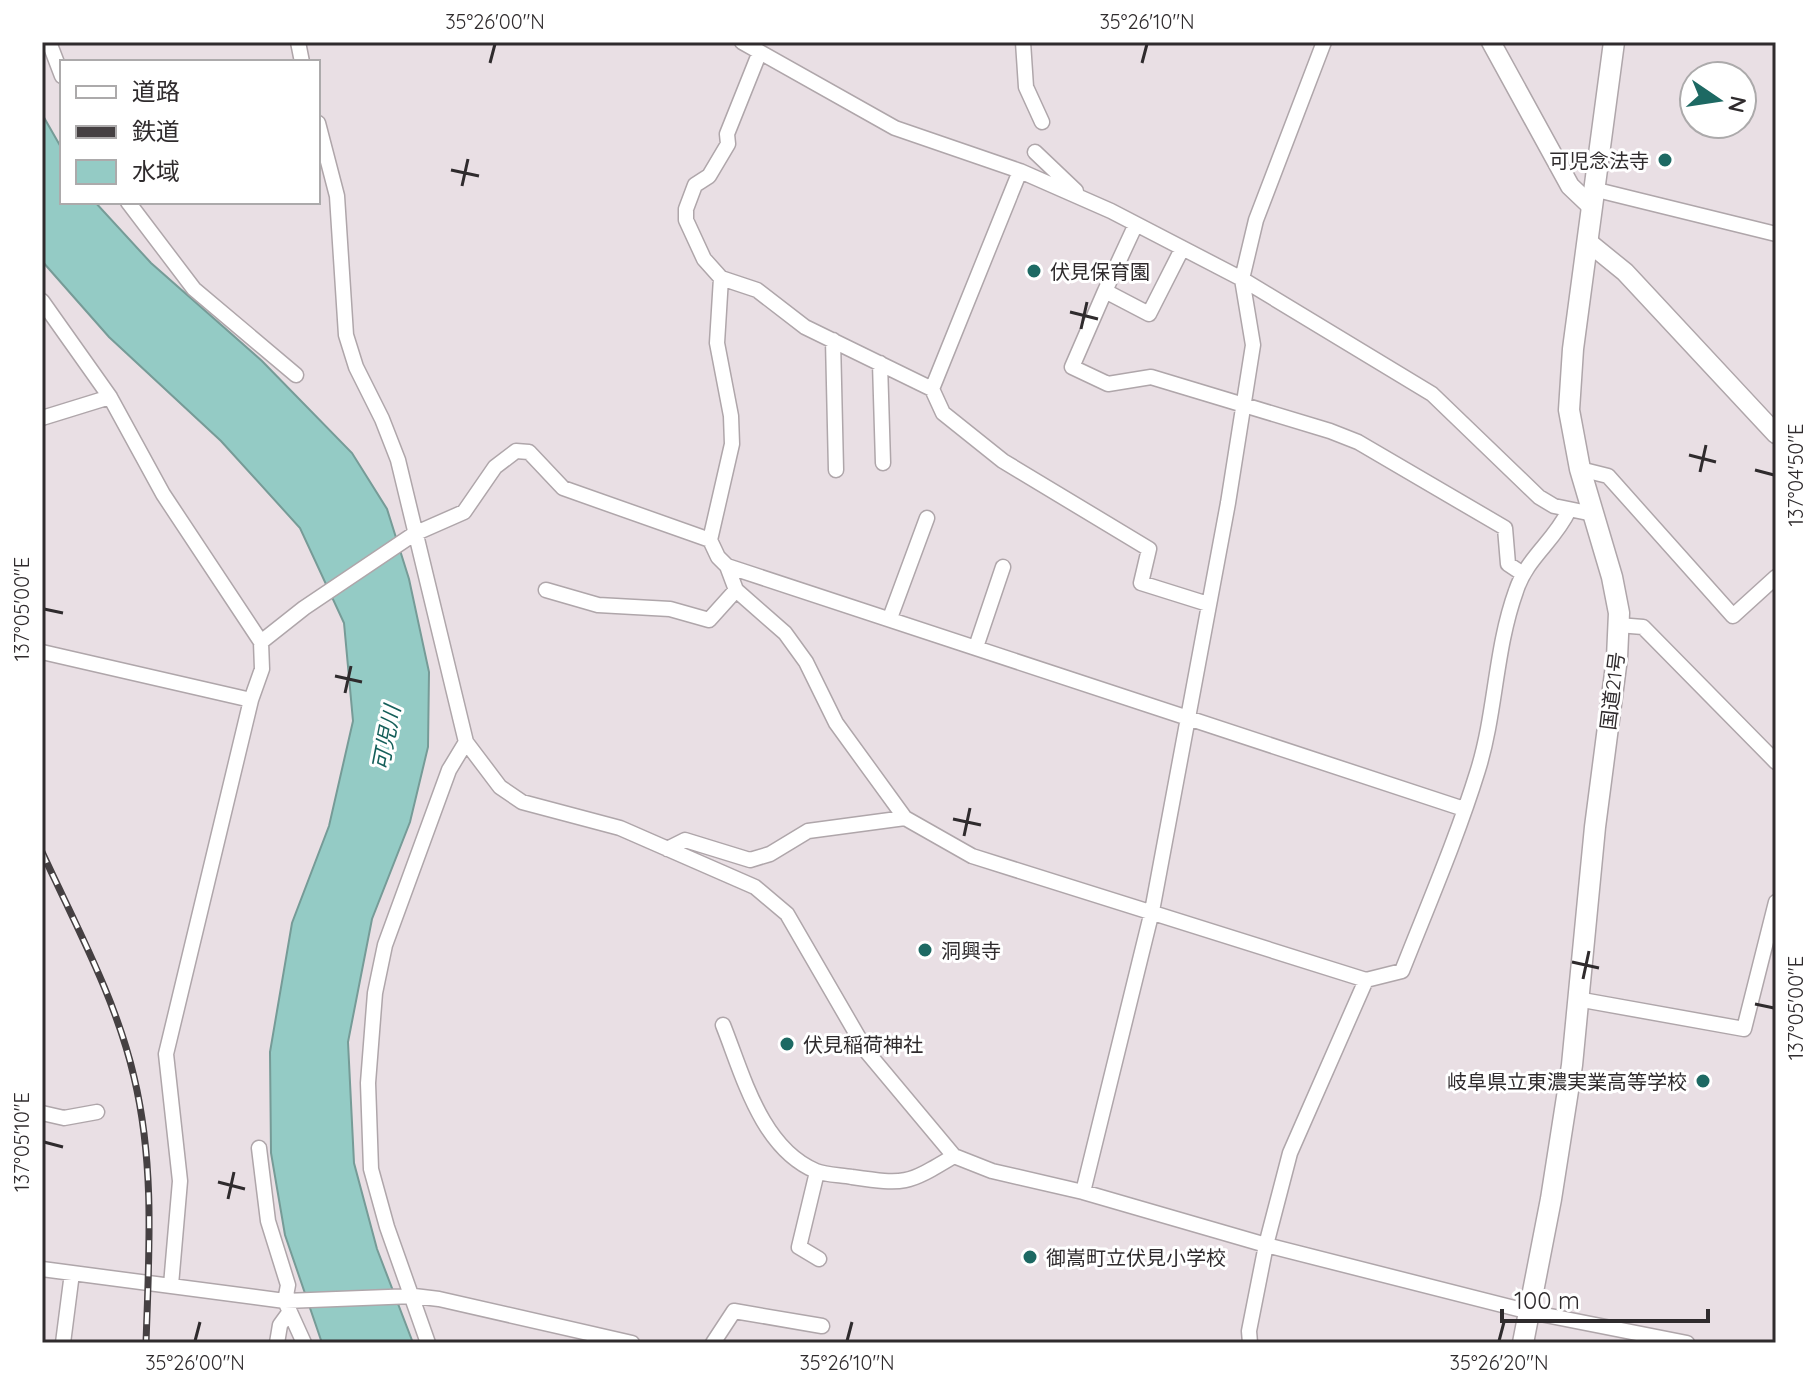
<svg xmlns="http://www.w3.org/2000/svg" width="1818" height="1385" viewBox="0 0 1818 1385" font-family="Quicksand,'Noto Sans JP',sans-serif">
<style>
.water{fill:#94cbc5;stroke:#769b97;stroke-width:2}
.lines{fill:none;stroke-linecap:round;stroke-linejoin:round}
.minor-casing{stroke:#afa6aa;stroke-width:17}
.major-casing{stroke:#afa6aa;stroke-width:21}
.highway-casing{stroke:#afa6aa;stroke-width:23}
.minor{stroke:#fff;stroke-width:14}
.major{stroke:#fff;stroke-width:18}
.highway{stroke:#fff;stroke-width:20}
.rail-casing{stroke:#454042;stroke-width:7}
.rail{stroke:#fff;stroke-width:4;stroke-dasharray:12;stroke-linecap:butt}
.ticks{fill:none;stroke:#2f2b2d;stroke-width:3}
.poi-dot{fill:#1d6963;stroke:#fff;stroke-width:3}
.labels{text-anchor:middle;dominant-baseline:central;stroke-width:6;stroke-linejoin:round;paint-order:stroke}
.poi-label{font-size:20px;fill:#2f2b2d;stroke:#fff;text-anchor:start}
.street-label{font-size:20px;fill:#2f2b2d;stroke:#fff}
.water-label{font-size:22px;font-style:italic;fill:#155f5a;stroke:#fff}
.neatline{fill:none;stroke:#2f2b2d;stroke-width:3}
.ticks-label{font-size:20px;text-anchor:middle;fill:#2f2b2d}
</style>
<rect width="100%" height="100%" fill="#e9dfe4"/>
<path class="water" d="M 42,114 L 62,149 L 62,202 L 95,202 L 151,263 L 262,361 L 352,453 L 387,509 L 409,579 L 429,672 L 428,747 L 410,822 L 372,919 L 348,1042 L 354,1163 L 377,1249 L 413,1343 L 322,1343 L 285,1235 L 271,1153 L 270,1052 L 292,923 L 329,826 L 353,721 L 344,623 L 300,528 L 221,441 L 109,337 L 42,261 Z"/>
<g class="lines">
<g class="minor-casing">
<path id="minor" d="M 49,42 L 62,76
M 298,42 L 302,62
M 742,42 L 895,128 L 1020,171 L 1111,211 L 1242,279 L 1432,394 L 1539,497 L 1554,506 L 1593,514
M 1023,42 L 1026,87 L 1042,122
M 759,54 L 727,134 L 728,144 L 709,176 L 695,185 L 686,209 L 686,220 L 704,259 L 721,278 L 757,290 L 805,327 L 932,389 L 943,413 L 1003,461 L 1149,549 L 1141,583 L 1208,604
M 318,123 L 337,196 L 346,335 L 356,367 L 382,419 L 398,460 L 466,742 L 500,787 L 522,802 L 620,828 L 755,887 L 787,914 L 867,1052 L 954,1156 L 992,1171 L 1083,1192 L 1266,1245 L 1530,1312 L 1687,1343
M 1035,152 L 1076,191
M 1593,189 L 1776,234
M 128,202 L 194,289 L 296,375
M 1136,224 L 1105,291 L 1149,314 L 1182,249
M 1105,291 L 1072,367 L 1108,384 L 1151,377 L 1330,431 L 1358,442 L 1505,528 L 1508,564 L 1523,574
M 42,301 L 110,397 L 163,494 L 261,642 L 262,669 L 251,700 L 166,1054 L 180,1181 L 171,1285
M 833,340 L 836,470
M 880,363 L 883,463
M 932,389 L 1020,171
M 42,418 L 110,397
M 1580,469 L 1608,476 L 1733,616 L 1776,577
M 710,540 L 732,444 L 731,416 L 717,343 L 721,278
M 727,566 L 736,590 L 785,633 L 806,662 L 836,723 L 905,818 L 972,856 L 1366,980 L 1402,971 C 1428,905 1457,838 1478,770 C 1496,712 1495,649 1516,591 C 1527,557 1554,542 1569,510
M 546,590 L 598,605 L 670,609 L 709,620 L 736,590
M 890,618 L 927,518
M 1618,625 L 1643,627 L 1776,762
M 261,642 L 304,608 L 414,534 L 464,512 L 495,467 L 516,451 L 529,452 L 563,488 L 710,540 L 718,557 L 727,566 L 1464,809
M 976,647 L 1003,567
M 42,652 L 251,700
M 667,849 L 685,840 L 750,860 L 770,854 L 808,831 L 905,818
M 1577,999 L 1744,1029 L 1776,902
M 723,1025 C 743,1075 761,1148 816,1171 C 826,1175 841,1175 852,1177 C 907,1185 907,1184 954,1156
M 42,1113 L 64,1118 L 97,1112
M 259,1148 L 268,1221 L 288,1285 L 285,1301 L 304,1343
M 817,1172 L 799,1247 L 819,1259
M 1083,1192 L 1152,911 L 1228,503 L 1253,345 L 1242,279 L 1256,220 L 1324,42
M 42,1269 L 285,1301 L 414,1296 L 439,1299 L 632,1343
M 63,1343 L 72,1273
M 277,1343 L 280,1325 L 288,1314
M 428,1343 L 387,1227 L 371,1169 L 368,1083 L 375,993 L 385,945 L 449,770 L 466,742
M 713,1343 L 734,1311 L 822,1326
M 1250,1343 L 1249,1331 L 1266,1245 L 1290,1153 L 1366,980"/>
</g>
<g class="major-casing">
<path id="major" d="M 1491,42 L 1570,186 L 1591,206
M 1588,242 L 1625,272 L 1776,434"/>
</g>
<g class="highway-casing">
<path id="highway" d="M 1523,1343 L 1551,1199 L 1572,1065 L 1595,827 L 1617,658 L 1619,613 L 1612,577 L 1580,469 L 1569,410 L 1573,349 L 1614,42"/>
</g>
<use href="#minor" class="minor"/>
<use href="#major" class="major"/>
<use href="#highway" class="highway"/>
<g class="rail-casing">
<path id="rail" d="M 42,852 C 75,924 116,999 134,1077 C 155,1165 149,1253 146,1343"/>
</g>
<use href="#rail" class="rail"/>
</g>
<path class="ticks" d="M 490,63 L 495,44M 1142,63 L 1147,44M 451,170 L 479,176M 462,186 L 468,159M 1070,312 L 1098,319M 1081,329 L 1087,302M 1689,455 L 1716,462M 1755,470 L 1774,475M 1700,472 L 1706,445M 44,609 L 63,613M 335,676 L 362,682M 345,693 L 351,666M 953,819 L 981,825M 964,836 L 970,808M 1572,962 L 1599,968M 1583,979 L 1589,951M 1755,1004 L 1774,1008M 44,1142 L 63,1147M 218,1182 L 245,1189M 228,1199 L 234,1172M 195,1341 L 200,1322M 847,1341 L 852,1322M 1499,1341 L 1504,1322"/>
<g class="poi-dot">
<circle cx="1665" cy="160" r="8"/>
<circle cx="1034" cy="271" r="8"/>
<circle cx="925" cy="950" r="8"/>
<circle cx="787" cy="1044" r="8"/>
<circle cx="1703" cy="1081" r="8"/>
<circle cx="1030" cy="1257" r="8"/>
</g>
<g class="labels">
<g class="poi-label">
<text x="1649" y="160" text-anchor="end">可児念法寺</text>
<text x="1050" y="271">伏見保育園</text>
<text x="941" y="950">洞興寺</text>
<text x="803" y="1044">伏見稲荷神社</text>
<text x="1687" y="1081" text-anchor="end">岐阜県立東濃実業高等学校</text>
<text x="1046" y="1257">御嵩町立伏見小学校</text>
</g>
<g class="street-label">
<text transform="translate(1612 691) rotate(-83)">国道21号</text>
</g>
<g class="water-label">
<text transform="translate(386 738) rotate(-79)">可児川</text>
</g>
</g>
<rect width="1818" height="1385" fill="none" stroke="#ffffff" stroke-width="88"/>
<rect x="60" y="60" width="260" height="144" fill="#ffffff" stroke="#acaaab" stroke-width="2"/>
<rect x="76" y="86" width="40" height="12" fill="#ffffff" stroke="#acaaab" stroke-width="2"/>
<text x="132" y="100" font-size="24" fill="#2f2b2d">道路</text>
<rect x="76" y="126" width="40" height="12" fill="#454042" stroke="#acaaab" stroke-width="2"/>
<text x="132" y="140" font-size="24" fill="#2f2b2d">鉄道</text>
<rect x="76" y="160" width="40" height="24" fill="#94cbc5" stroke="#acaaab" stroke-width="2"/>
<text x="132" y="180" font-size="24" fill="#2f2b2d">水域</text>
<g transform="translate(1718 100) rotate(103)"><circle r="38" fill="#ffffff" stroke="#acaaab" stroke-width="2"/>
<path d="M0-6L14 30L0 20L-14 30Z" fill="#1d6963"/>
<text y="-12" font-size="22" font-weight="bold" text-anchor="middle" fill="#2f2b2d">N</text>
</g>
<path d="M1502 1309v12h206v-12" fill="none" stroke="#2f2b2d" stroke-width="4"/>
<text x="1514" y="1309" font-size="24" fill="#2f2b2d" stroke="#ffffff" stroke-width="6" paint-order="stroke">100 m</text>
<rect x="44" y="44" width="1730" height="1297" class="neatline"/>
<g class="ticks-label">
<text x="495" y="29">35°26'00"N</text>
<text x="1147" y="29">35°26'10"N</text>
<text transform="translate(1796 475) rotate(-90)" y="7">137°04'50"E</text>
<text transform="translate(22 609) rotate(-90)" y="7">137°05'00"E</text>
<text transform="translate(1796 1008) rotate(-90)" y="7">137°05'00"E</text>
<text transform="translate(22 1142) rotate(-90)" y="7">137°05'10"E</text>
<text x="195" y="1370">35°26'00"N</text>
<text x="847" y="1370">35°26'10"N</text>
<text x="1499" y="1370">35°26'20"N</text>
</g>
</svg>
